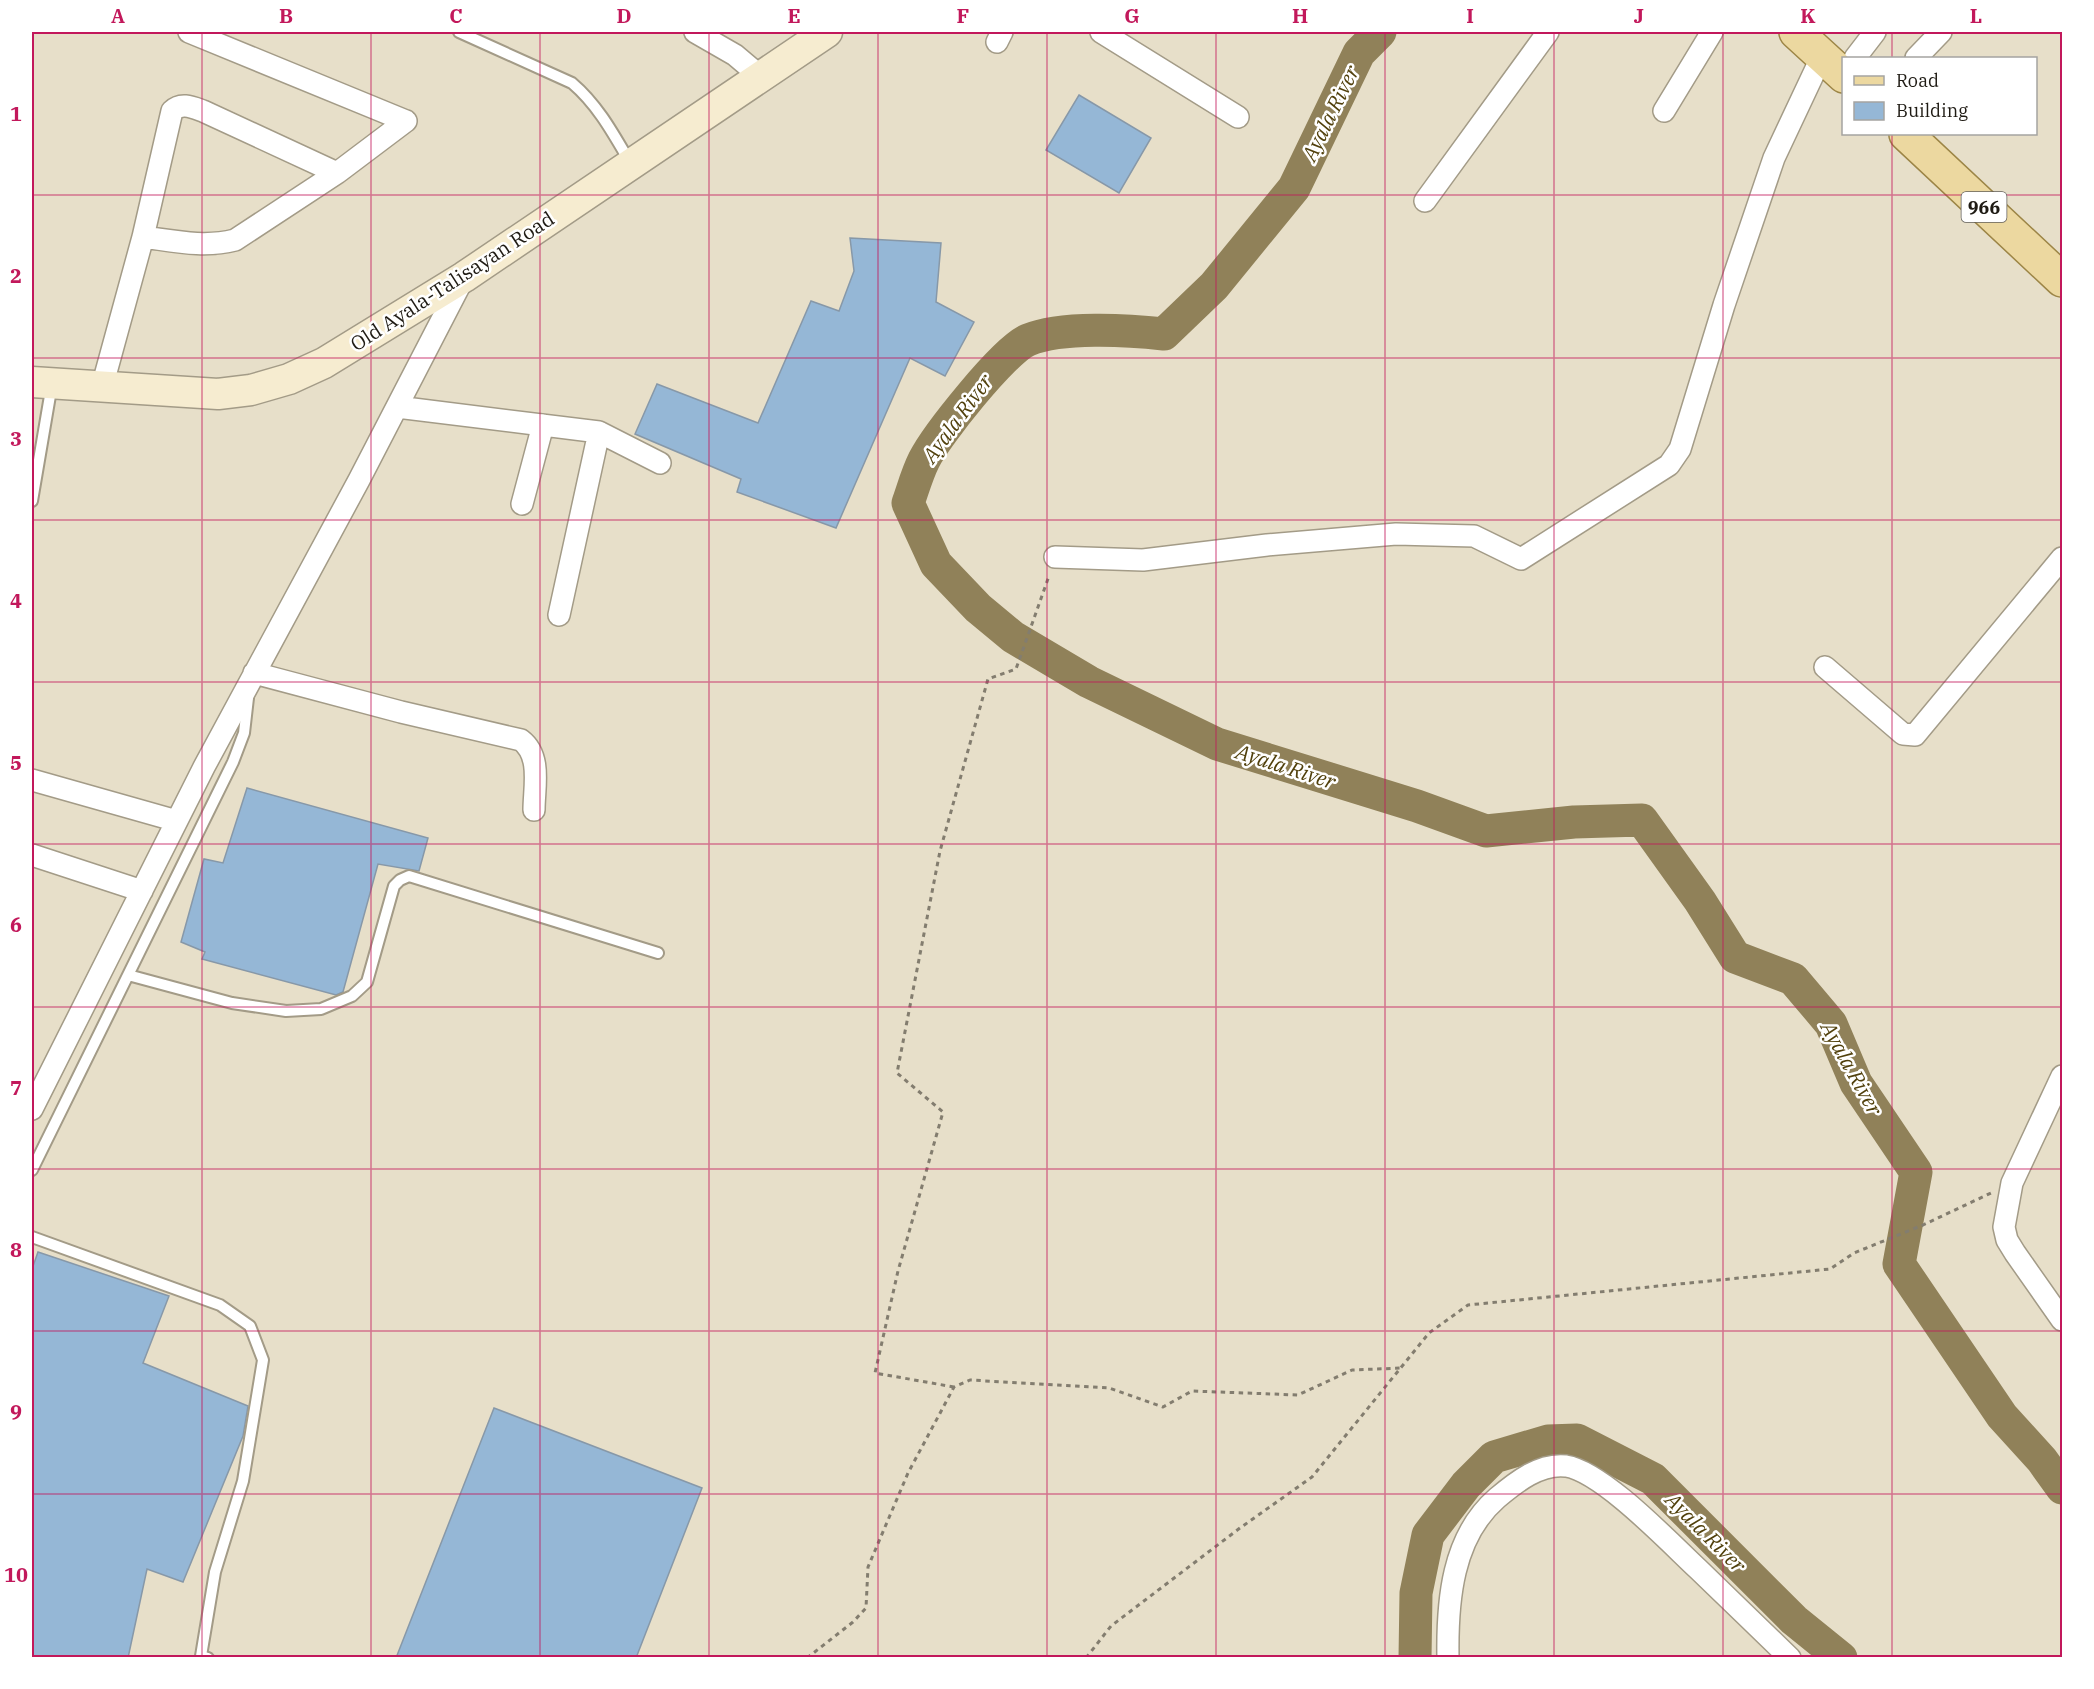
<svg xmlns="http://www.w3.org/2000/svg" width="2094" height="1689" viewBox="0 0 2094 1689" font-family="'IBM Plex Serif',serif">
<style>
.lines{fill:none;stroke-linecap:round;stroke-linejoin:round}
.river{stroke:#908159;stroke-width:33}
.building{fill:#95b7d6;stroke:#8798a8;stroke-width:1.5}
.lane-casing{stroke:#a39b87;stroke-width:14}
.street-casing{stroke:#a39b87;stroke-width:24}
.secondary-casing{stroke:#a39b87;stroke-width:33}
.primary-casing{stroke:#9c8546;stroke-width:36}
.path{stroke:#837d6f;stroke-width:3;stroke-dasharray:4.5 4.5;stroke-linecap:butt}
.lane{stroke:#fff;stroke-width:10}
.street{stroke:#fff;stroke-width:21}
.secondary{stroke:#f6ecd0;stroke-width:30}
.primary{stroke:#ecd8a0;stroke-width:33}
.grid{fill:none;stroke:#c2185b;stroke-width:1.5;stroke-opacity:0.55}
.labels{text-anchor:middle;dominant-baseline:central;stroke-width:5;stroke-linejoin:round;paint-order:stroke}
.shield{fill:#fff;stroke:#625f5a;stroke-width:1.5}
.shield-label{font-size:18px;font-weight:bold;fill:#1f1b14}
.street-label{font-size:20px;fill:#1f1b14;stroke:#fff}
.water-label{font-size:21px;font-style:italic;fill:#51400c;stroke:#fff}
.neatline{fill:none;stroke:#c2185b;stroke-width:2}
.grid-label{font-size:20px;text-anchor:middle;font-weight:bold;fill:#c2185b}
</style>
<rect width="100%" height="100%" fill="#e7dfc9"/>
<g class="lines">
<path class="river" d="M 1380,32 L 1359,53 L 1294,188 L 1214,286 L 1164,334 C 1128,330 1061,326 1028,340 C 1004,350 936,436 924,460 C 917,474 913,489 908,503 L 936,564 L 978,608 L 1013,637 L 1089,682 L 1217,744 L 1417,806 L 1486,831 L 1574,822 L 1642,820 L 1700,901 L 1735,957 L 1793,979 L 1831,1024 L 1856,1083 L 1916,1172 L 1899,1264 L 2002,1416 L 2042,1460 L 2062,1488
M 1415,1658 L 1416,1593 L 1428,1535 L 1466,1485 L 1494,1457 L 1548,1441 L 1577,1440 L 1653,1479 L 1794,1620 L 1841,1658"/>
</g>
<path class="building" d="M 1079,95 L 1151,138 L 1119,193 L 1046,150 Z
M 850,238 L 941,243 L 936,302 L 974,322 L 945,376 L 910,358 L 836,528 L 737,492 L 741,479 L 635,434 L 657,384 L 758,423 L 811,301 L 839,311 L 854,271 Z
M 247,788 L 428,838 L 419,871 L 378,864 L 343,992 L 336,995 L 202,959 L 205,952 L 181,942 L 204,859 L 223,863 Z
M 38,1252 L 169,1296 L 143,1363 L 248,1406 L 243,1436 L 183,1582 L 147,1569 L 128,1658 L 32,1658 L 32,1269 Z
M 494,1408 L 702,1488 L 636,1658 L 396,1658 Z"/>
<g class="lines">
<g class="lane-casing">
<path id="lane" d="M 459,32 L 572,83 C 598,105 614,135 631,164
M 32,501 L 52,384
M 128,975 L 232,1003 L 286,1011 L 321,1009 L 352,996 L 367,982 L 394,886 L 400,880 L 409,876 L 658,953
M 32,1170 L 233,762 L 244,733 L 248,698
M 32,1237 L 220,1305 L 250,1326 L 263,1360 L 243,1481 L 215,1572 L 201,1656 L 208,1658"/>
</g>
<g class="street-casing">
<path id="street" d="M 189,32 L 406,121
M 695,32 L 735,55 L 761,77
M 1101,32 L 1238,117
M 997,42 L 1002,32
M 1855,58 L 1875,32
M 1916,58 L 1941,32
M 1664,111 L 1712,32
M 1425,201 L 1548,32
M 143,237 C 174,241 204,248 235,240 L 337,173 L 406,121
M 102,387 L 143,237 L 172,111 C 181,102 192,107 203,111 L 337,173
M 397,407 L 599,432 L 660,463
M 522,504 L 543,425
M 1055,557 L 1143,560 L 1267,545 L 1396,534 L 1474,536 L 1521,559 L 1669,465 L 1680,449 L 1724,305 L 1774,158 L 1822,56
M 559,615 L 599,432
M 1825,667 L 1903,734 L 1915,735 L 2062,558
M 254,673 L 401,712 L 521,740 C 542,756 534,787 534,810
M 32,780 L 177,821
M 32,855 L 142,891
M 2062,1076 L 2012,1183 L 2004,1227 L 2007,1240 L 2015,1253 L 2062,1320
M 32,1109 L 204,767 L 359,480 L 463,279
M 1448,1658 C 1447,1601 1452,1537 1497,1498 C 1516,1482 1540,1463 1566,1466 C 1603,1472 1670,1543 1698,1569 C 1729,1599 1759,1628 1790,1658"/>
</g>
<g class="secondary-casing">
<path id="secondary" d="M 32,382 L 218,394 L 251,390 L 289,379 L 324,363 L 464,277 L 827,32"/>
</g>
<g class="primary-casing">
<path id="primary" d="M 1796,32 L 1844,76
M 1906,134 L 2062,280"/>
</g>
<path class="path" d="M 954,1387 L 875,1373 L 898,1271 L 943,1112 L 897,1073 L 940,851 L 988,679 L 1016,669 L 1049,576
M 807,1658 L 853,1622 L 866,1608 L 868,1567 L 908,1473 L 954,1387 L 970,1380 L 1109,1388 L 1163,1407 L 1192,1391 L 1298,1395 L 1352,1370 L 1402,1368
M 1086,1658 L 1111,1626 L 1240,1528 L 1312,1477 L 1429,1333 L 1468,1305 L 1830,1269 L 1854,1253 L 1923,1225 L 1991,1193"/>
<use href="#lane" class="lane"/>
<use href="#street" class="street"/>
<use href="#secondary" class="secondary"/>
<use href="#primary" class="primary"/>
</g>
<path class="grid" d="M 202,32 L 202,1658M 371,32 L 371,1658M 540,32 L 540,1658M 709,32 L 709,1658M 878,32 L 878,1658M 1047,32 L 1047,1658M 1216,32 L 1216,1658M 1385,32 L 1385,1658M 1554,32 L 1554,1658M 1723,32 L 1723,1658M 1892,32 L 1892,58M 1892,134 L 1892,1658M 32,195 L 2062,195M 32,358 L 2062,358M 32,520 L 2062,520M 32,682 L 2062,682M 32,844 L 2062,844M 32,1007 L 2062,1007M 32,1169 L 2062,1169M 32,1331 L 2062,1331M 32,1494 L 2062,1494"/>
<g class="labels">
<rect class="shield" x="1961.5" y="192" width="45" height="30" rx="4.5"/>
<g class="shield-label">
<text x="1984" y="207">966</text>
</g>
<g class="street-label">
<text transform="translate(452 281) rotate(-33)">Old Ayala-Talisayan Road</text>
</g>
<g class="water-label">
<text transform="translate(1330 113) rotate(-64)">Ayala River</text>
<text transform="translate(957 418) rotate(-54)">Ayala River</text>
<text transform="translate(1286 766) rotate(18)">Ayala River</text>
<text transform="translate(1852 1068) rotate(61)">Ayala River</text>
<text transform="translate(1706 1532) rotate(45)">Ayala River</text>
</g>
</g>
<rect width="2094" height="1689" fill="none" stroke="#ffffff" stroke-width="66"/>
<rect x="1842" y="57" width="195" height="78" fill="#ffffff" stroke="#a5a4a1" stroke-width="1.5"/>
<rect x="1854" y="76" width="30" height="9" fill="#ecd8a0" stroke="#a5a4a1" stroke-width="1.5"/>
<text x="1896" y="87" font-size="18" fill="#1f1b14">Road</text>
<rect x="1854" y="102" width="30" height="18" fill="#95b7d6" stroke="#a5a4a1" stroke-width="1.5"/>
<text x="1896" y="117" font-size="18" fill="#1f1b14">Building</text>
<rect x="33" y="33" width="2028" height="1623" class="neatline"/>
<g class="grid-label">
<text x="118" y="23">A</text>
<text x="286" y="23">B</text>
<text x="456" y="23">C</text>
<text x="624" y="23">D</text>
<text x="794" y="23">E</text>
<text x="963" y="23">F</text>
<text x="1132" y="23">G</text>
<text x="1300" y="23">H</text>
<text x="1470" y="23">I</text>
<text x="1639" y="23">J</text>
<text x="1808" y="23">K</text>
<text x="1976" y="23">L</text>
<text x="16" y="121">1</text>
<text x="16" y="283">2</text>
<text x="16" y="446">3</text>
<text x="16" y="608">4</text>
<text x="16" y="770">5</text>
<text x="16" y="932">6</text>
<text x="16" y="1095">7</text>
<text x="16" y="1257">8</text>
<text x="16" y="1419">9</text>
<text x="16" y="1582">10</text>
</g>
</svg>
